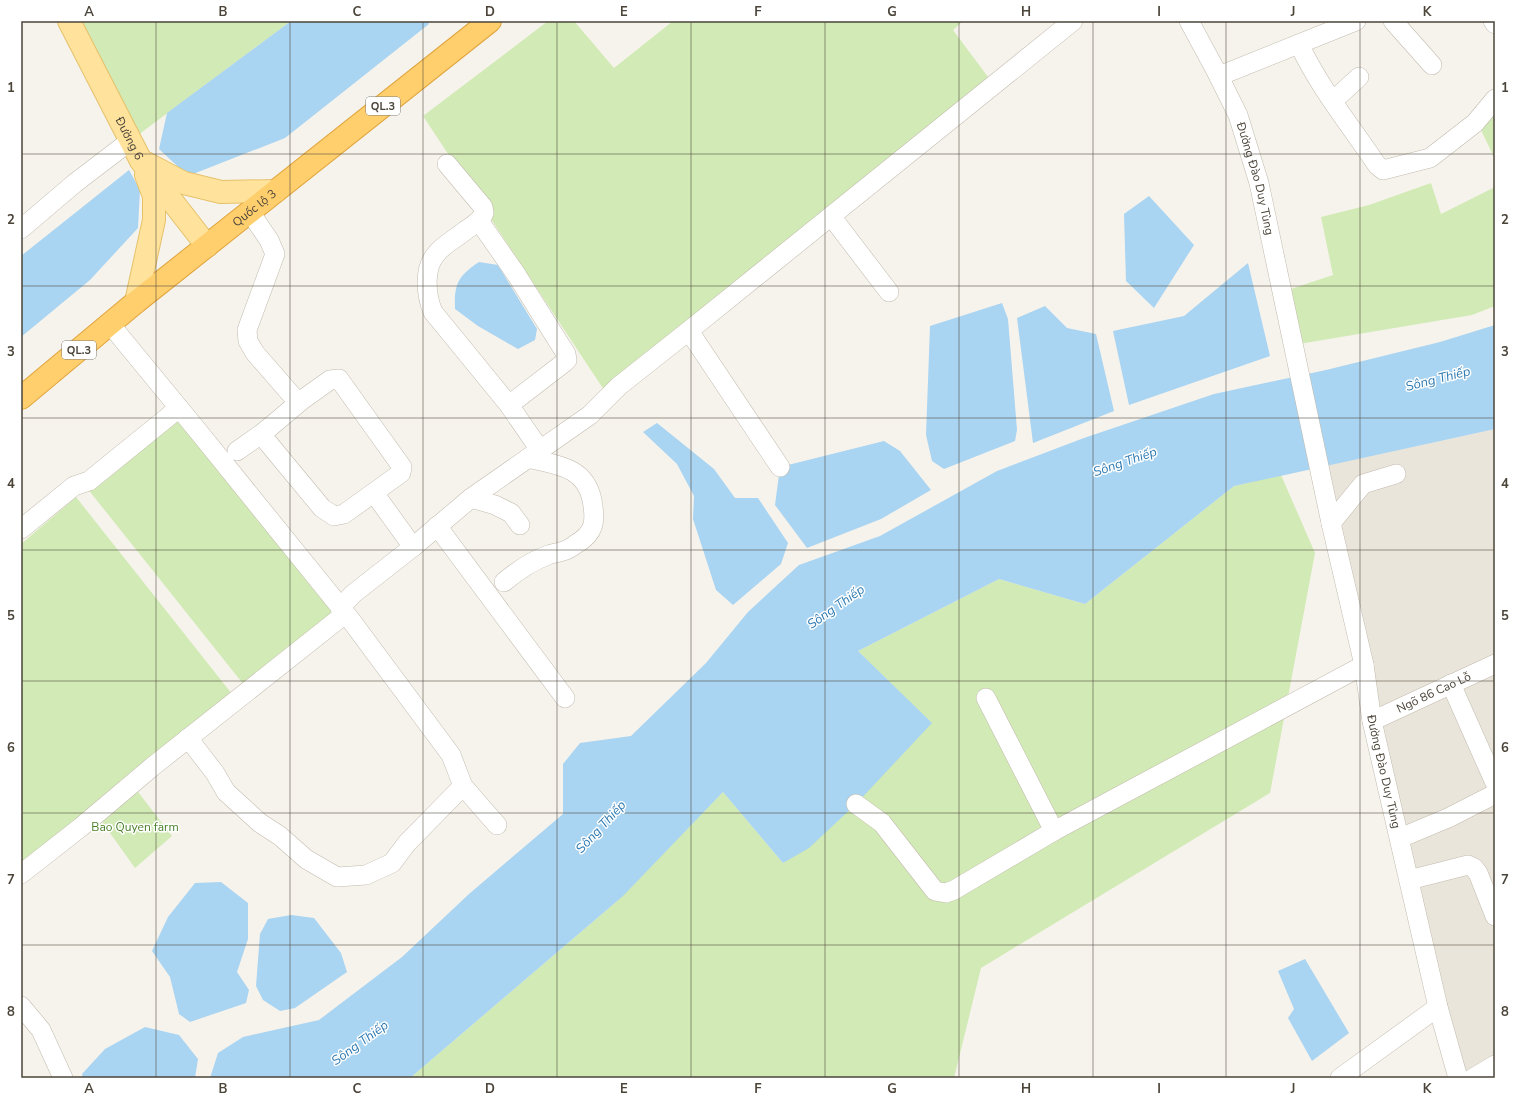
<svg xmlns="http://www.w3.org/2000/svg" width="1516" height="1099" viewBox="0 0 1516 1099" font-family="'Nunito Sans',sans-serif">
<style>
.residential{fill:#eae5da}
.green{fill:#d2eab5}
.water{fill:#a9d4f2}
.lines{fill:none;stroke-linecap:round;stroke-linejoin:round}
.minor-casing{stroke:#c2bbae;stroke-width:20}
.major-casing{stroke:#e6c16a;stroke-width:24}
.highway-casing{stroke:#e0a43c;stroke-width:24}
.minor{stroke:#fff;stroke-width:19}
.major{stroke:#ffe39c;stroke-width:22}
.highway{stroke:#ffcf6e;stroke-width:22}
.grid{fill:none;stroke:#4b4439;stroke-width:1;stroke-opacity:0.55}
.labels{text-anchor:middle;dominant-baseline:central;stroke-width:3;stroke-linejoin:round;paint-order:stroke}
.shield{fill:#fff;stroke:#817c74;stroke-width:1}
.shield-label{font-size:11px;font-weight:bold;fill:#4b4439}
.street-label{font-size:12px;fill:#4b4439;stroke:#fff}
.park-label{font-size:12px;fill:#4a7f2a;stroke:#fff}
.water-label{font-size:13px;font-style:italic;fill:#2e7ab2;stroke:#fff}
.neatline{fill:none;stroke:#4b4439;stroke-width:1.5}
.grid-label{font-size:13px;text-anchor:middle;font-weight:bold;fill:#4b4439}
</style>
<rect width="100%" height="100%" fill="#f6f3ec"/>
<path class="residential" d="M 1495,429 L 1495,1078 L 1458,1078 L 1319,467 Z"/>
<path class="green" d="M 69,21 L 291,21 L 130,141 Z
M 548,21 L 574,21 L 614,68 L 673,21 L 963,21 L 953,30 L 994,85 L 608,396 L 423,116 Z
M 1495,115 L 1495,159 L 1479,126 Z
M 1431,183 L 1441,214 L 1495,187 L 1495,306 L 1472,315 L 1293,345 L 1282,292 L 1333,275 L 1321,217 L 1369,205 Z
M 179,408 L 345,614 L 248,690 L 83,483 Z
M 1281,475 L 1315,553 L 1270,793 L 981,968 L 954,1078 L 410,1078 L 616,902 L 723,792 L 783,863 L 931,723 L 858,651 L 999,579 L 1085,604 L 1234,486 Z
M 76,497 L 236,699 L 21,874 L 21,544 Z
M 135,788 L 172,836 L 135,868 L 100,819 Z"/>
<path class="water" d="M 291,21 L 427,21 L 429,24 L 285,138 L 188,176 L 159,149 L 167,113 Z
M 129,170 L 140,190 L 138,228 L 90,280 L 21,337 L 21,256 Z
M 1149,196 L 1194,245 L 1154,308 L 1126,281 L 1124,214 Z
M 479,262 L 498,265 L 537,329 L 535,340 L 518,349 L 478,326 L 455,309 C 454,284 458,276 479,262 Z
M 1248,263 L 1270,356 L 1129,405 L 1113,331 L 1184,316 Z
M 1002,303 L 1008,319 L 1017,430 L 1015,441 L 944,469 L 932,461 L 926,435 L 930,326 Z
M 1045,306 L 1067,328 L 1096,334 L 1114,411 L 1033,443 L 1017,318 Z
M 1495,325 L 1495,429 L 1234,486 L 1085,604 L 999,579 L 858,651 L 932,723 L 856,804 L 809,848 L 783,863 L 723,792 L 623,896 L 410,1078 L 210,1078 L 218,1053 L 243,1037 L 319,1020 L 402,957 L 469,894 L 563,814 L 563,764 L 580,743 L 631,736 L 706,663 L 748,612 L 799,565 L 880,536 L 997,471 L 1084,438 L 1214,394 L 1326,370 L 1440,342 Z
M 657,423 L 714,469 L 735,498 L 758,498 L 788,543 L 781,564 L 733,605 L 716,590 L 693,519 L 694,496 L 677,464 L 643,432 Z
M 884,441 L 900,451 L 931,490 L 881,519 L 807,548 L 775,505 L 780,467 Z
M 221,882 L 248,903 L 248,939 L 237,972 L 249,990 L 246,1003 L 190,1022 L 179,1014 L 170,977 L 152,951 L 168,917 L 195,883 Z
M 291,915 L 314,918 L 341,953 L 347,972 L 295,1008 L 280,1011 L 263,1000 L 256,986 L 260,934 L 268,919 Z
M 1305,959 L 1349,1033 L 1312,1061 L 1288,1018 L 1294,1009 L 1278,971 Z
M 145,1027 L 179,1035 L 198,1059 L 195,1078 L 83,1078 L 82,1074 L 105,1049 Z"/>
<g class="lines">
<g class="minor-casing">
<g id="minor">
<path id="s1" d="M 1189,21 L 1215,69 L 1238,115 L 1259,183 L 1331,523 L 1364,665 L 1372,721 L 1438,1007 L 1458,1078"/>
<path d="M 1393,21 L 1432,65"/>
<path d="M 1493,21 L 1495,24"/>
<path d="M 1299,44 C 1319,87 1350,125 1377,165 L 1383,170 L 1430,158 L 1475,123 L 1495,99"/>
<path d="M 1219,76 L 1356,21"/>
<path d="M 1333,101 L 1359,77"/>
<path d="M 447,164 L 483,207 L 484,213 C 481,221 473,225 466,230 C 458,237 443,245 437,253 C 423,268 426,295 433,312 L 509,405 L 540,450"/>
<path d="M 250,212 L 269,240 L 275,254 L 247,330 L 248,341 L 255,353 L 295,399 L 302,400 L 330,380 L 339,379 L 402,467 L 401,473 L 344,514 L 334,516 L 322,508 L 264,438 L 264,432 L 302,400"/>
<path d="M 831,216 L 889,292"/>
<path d="M 479,221 L 516,274 L 566,354 L 567,360 L 565,362 L 509,405"/>
<path d="M 21,229 L 75,183 L 130,141"/>
<path d="M 110,324 L 202,436 L 350,619 L 451,755 L 463,786 L 497,825"/>
<path d="M 689,331 L 780,467"/>
<path d="M 237,451 L 264,432"/>
<path d="M 374,493 L 413,547"/>
<path d="M 471,498 L 590,415 L 619,386 L 696,325 L 1073,21"/>
<path d="M 1331,523 L 1363,484 L 1396,474"/>
<path d="M 437,526 L 565,698"/>
<path d="M 21,529 L 74,486 L 89,481 L 179,408"/>
<path d="M 504,582 C 517,571 532,561 548,555 C 553,553 558,553 563,551 C 567,550 572,547 576,544 C 595,533 596,521 592,500 C 585,466 556,465 528,458"/>
<path d="M 340,608 L 353,594 L 413,547 L 471,498 L 495,505 L 511,513 L 520,525"/>
<path d="M 1451,684 L 1495,783"/>
<path d="M 986,698 L 1054,831"/>
<path id="s2" d="M 1372,721 L 1495,664"/>
<path d="M 188,738 L 215,773 L 226,792 L 260,823 L 280,836 L 306,859 L 337,877 L 366,875 L 392,863 L 407,843 L 463,786"/>
<path d="M 856,804 L 882,823 L 935,891 L 946,893 L 954,890 L 1054,831 L 1364,665"/>
<path d="M 1400,838 L 1448,818 L 1495,794"/>
<path d="M 21,874 L 81,827 L 152,767 L 345,614"/>
<path d="M 1409,880 L 1468,865 L 1474,868 L 1478,873 L 1495,916"/>
<path d="M 21,1006 L 41,1030 L 63,1078"/>
<path d="M 1340,1078 L 1438,1007"/>
<path d="M 1473,1078 L 1495,1065"/>
</g>
</g>
<g class="major-casing">
<g id="major">
<path id="s3" d="M 69,21 L 141,161 L 207,246"/>
<path d="M 146,163 L 184,183 L 221,192 L 276,191"/>
<path d="M 136,302 L 154,220 L 154,196 L 146,175"/>
</g>
</g>
<g class="highway-casing">
<g id="highway">
<path id="s4" d="M 21,398 L 136,302 L 490,21"/>
</g>
</g>
<use href="#minor" class="minor"/>
<use href="#major" class="major"/>
<use href="#highway" class="highway"/>
</g>
<path class="grid" d="M 156,21 L 156,1078M 290,21 L 290,1078M 423,21 L 423,1078M 557,21 L 557,1078M 691,21 L 691,1078M 825,21 L 825,1078M 959,21 L 959,1078M 1093,21 L 1093,1078M 1226,21 L 1226,1078M 1360,21 L 1360,1078M 21,154 L 1495,154M 21,286 L 1495,286M 21,418 L 1495,418M 21,550 L 1495,550M 21,681 L 1495,681M 21,813 L 1495,813M 21,945 L 1495,945"/>
<g class="labels">
<g class="shield">
<rect x="366" y="97" width="34" height="18" rx="3"/>
<rect x="62" y="341" width="34" height="18" rx="3"/>
</g>
<g class="shield-label">
<text x="383" y="106">QL.3</text>
<text x="79" y="350">QL.3</text>
</g>
<g class="street-label">
<text stroke="none"><textPath href="#s3" startOffset="132">Đường 6</textPath></text>
<text stroke="none"><textPath href="#s1" startOffset="172">Đường Đào Duy Tùng</textPath></text>
<text stroke="none"><textPath href="#s4" startOffset="301">Quốc lộ 3</textPath></text>
<text stroke="none"><textPath href="#s2" startOffset="68">Ngõ 86 Cao Lỗ</textPath></text>
<text stroke="none"><textPath href="#s1" startOffset="779">Đường Đào Duy Tùng</textPath></text>
</g>
<g class="park-label">
<text x="135" y="827">Bao Quyen farm</text>
</g>
<g class="water-label">
<text transform="translate(1438 379) rotate(-14)">Sông Thiếp</text>
<text transform="translate(1125 462) rotate(-19)">Sông Thiếp</text>
<text transform="translate(836 607) rotate(-35)">Sông Thiếp</text>
<text transform="translate(601 827) rotate(-47)">Sông Thiếp</text>
<text transform="translate(360 1043) rotate(-36)">Sông Thiếp</text>
</g>
</g>
<rect width="1516" height="1099" fill="none" stroke="#ffffff" stroke-width="44"/>
<rect x="22" y="22" width="1472" height="1055" class="neatline"/>
<g class="grid-label">
<text x="89" y="16">A</text>
<text x="223" y="16">B</text>
<text x="357" y="16">C</text>
<text x="490" y="16">D</text>
<text x="624" y="16">E</text>
<text x="758" y="16">F</text>
<text x="892" y="16">G</text>
<text x="1026" y="16">H</text>
<text x="1159" y="16">I</text>
<text x="1293" y="16">J</text>
<text x="1427" y="16">K</text>
<text x="11" y="92">1</text>
<text x="1505" y="92">1</text>
<text x="11" y="224">2</text>
<text x="1505" y="224">2</text>
<text x="11" y="356">3</text>
<text x="1505" y="356">3</text>
<text x="11" y="488">4</text>
<text x="1505" y="488">4</text>
<text x="11" y="620">5</text>
<text x="1505" y="620">5</text>
<text x="11" y="752">6</text>
<text x="1505" y="752">6</text>
<text x="11" y="884">7</text>
<text x="1505" y="884">7</text>
<text x="11" y="1016">8</text>
<text x="1505" y="1016">8</text>
<text x="89" y="1093">A</text>
<text x="223" y="1093">B</text>
<text x="357" y="1093">C</text>
<text x="490" y="1093">D</text>
<text x="624" y="1093">E</text>
<text x="758" y="1093">F</text>
<text x="892" y="1093">G</text>
<text x="1026" y="1093">H</text>
<text x="1159" y="1093">I</text>
<text x="1293" y="1093">J</text>
<text x="1427" y="1093">K</text>
</g>
</svg>
